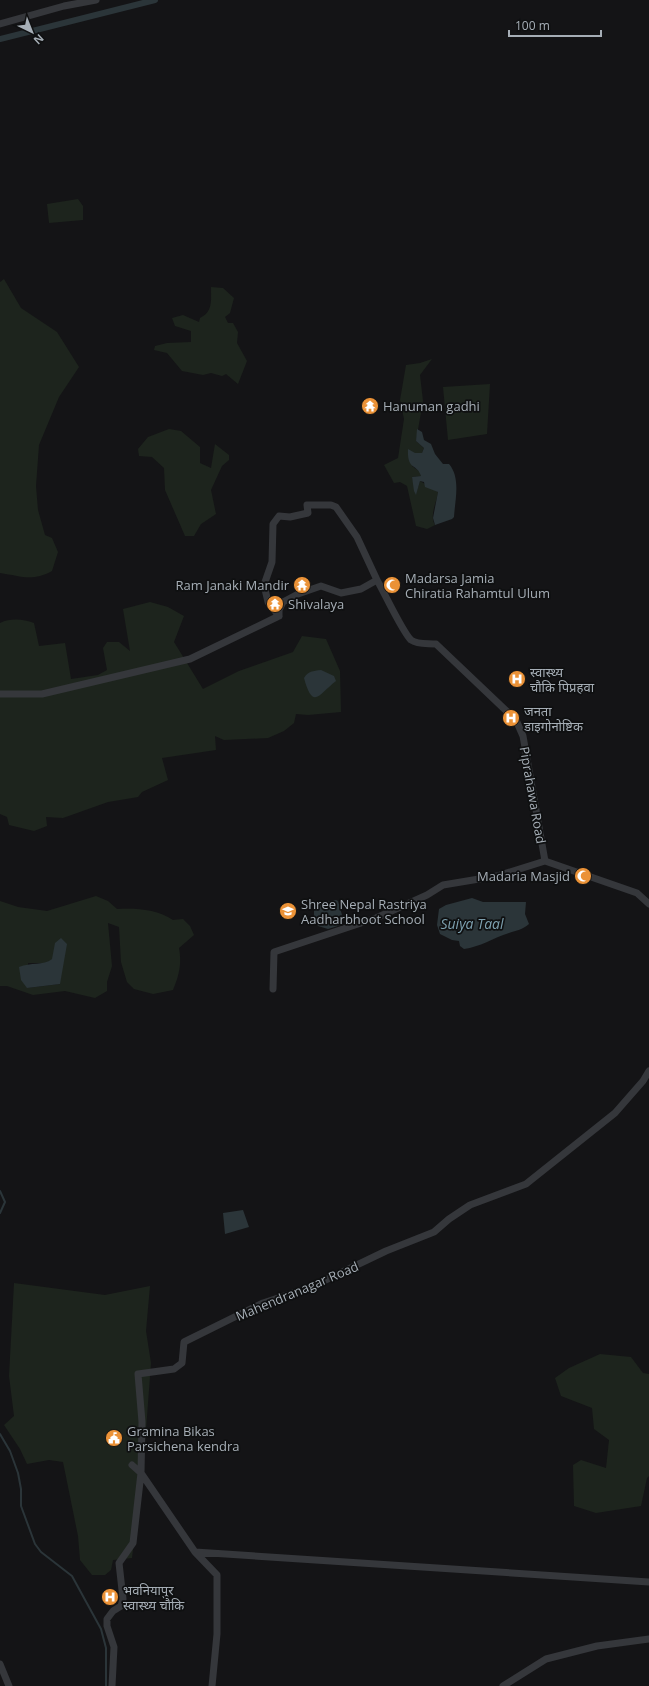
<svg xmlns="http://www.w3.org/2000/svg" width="649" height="1686" viewBox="0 0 649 1686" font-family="'Open Sans','Noto Sans Devanagari',sans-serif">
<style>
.green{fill:#1d241d;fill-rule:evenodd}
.water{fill:#2b3539}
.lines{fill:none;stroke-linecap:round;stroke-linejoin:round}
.stream{stroke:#2b3539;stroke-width:2}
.canal{stroke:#2b3539;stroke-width:6}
.minor{stroke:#35373b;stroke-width:7}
.labels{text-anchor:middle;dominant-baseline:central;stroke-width:3.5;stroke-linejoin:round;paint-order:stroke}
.poi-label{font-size:13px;fill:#a6aeb6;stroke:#0f1011;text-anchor:start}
.street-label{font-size:13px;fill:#a6aeb6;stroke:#0f1011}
.water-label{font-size:14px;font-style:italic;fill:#7ea1b0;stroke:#0f1011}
</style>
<rect width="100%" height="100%" fill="#141416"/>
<path class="green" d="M 78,199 L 83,206 L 83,220 L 49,223 L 47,204 Z
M 4,279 L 21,308 L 57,332 L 79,367 L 59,397 L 39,445 L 36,486 L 38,510 L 45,535 L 52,538 L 58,552 L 52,571 C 32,582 21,576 0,573 L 0,282 Z
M 211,287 L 223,288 L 234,298 L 230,313 L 225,317 L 228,323 L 233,323 L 238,332 L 237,343 L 247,361 L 238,384 L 226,374 L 222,376 L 211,373 L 203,375 L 182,371 L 167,353 L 154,350 L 155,346 L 167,343 L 191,342 L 191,331 L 175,326 L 172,318 L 183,315 L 199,322 L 200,318 C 213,312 211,301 211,287 Z
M 432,359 L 420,375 L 423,401 L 416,441 L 424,448 L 422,453 L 415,453 L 412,466 L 420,472 L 421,476 L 412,477 L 416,494 L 420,481 L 438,492 C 437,502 429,515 435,525 L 427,529 L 416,526 L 407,486 L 400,482 L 394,483 L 384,465 L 398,458 L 404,419 L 400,400 L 406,365 L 420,363 Z
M 490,384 L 487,434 L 448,440 L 443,387 Z
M 169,429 L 181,431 L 200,447 L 200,463 L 211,468 L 215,444 L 229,455 L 229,460 L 222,466 L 211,490 L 216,514 L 201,524 L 194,536 L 185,536 L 165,490 L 164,468 L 152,457 L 139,456 L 138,449 L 148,437 Z
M 150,602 L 168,607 L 184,616 L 174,642 L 203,689 L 239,671 L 293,652 L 302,636 L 326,639 L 340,671 L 341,712 L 308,715 L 296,714 L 294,723 L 284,731 L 268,738 L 224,740 L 215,736 L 216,750 L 162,758 L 168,780 L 142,792 L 138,797 L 108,802 L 63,818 L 46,817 L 47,826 L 34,831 L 9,825 L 7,817 L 0,814 L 0,623 C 11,618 23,619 34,623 L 39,646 L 65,643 L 71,679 L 98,675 L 107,670 L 103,648 L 107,642 L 119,642 L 130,651 L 123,609 Z
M 96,896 L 108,901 L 117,909 C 136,908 157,909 173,920 L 183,919 L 190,926 L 194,935 L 179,948 C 182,964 179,976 173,990 L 153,994 L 134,989 L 127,982 L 121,962 L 119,927 L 108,923 L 112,966 L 107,982 L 107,991 L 95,998 L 65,991 L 33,995 L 7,986 L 0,986 L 0,901 L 18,907 L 47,911 ZM 52,959 L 60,984 L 27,988 L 28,963 L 47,963 Z
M 14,1283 L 105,1295 L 150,1286 L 146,1331 L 151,1363 L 144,1457 L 132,1558 L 113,1560 L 111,1570 L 105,1575 L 92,1575 L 80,1560 L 78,1536 L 63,1462 L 49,1460 L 27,1464 L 20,1449 L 4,1425 L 14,1416 L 9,1376 Z
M 600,1354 L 631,1357 L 643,1373 L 649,1374 L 649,1476 L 647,1478 L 641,1506 L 596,1513 L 574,1506 L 573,1465 L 581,1460 L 606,1468 L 609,1440 L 594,1429 L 592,1408 L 561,1396 L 555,1378 L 569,1368 Z"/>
<path class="water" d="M 417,429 L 422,432 L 424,440 L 431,444 L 435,454 L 443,464 L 449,464 C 461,478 455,500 454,517 L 452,519 L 435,525 L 433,518 L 438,492 L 425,487 L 424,482 L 420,481 L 416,495 L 414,491 L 412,477 L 421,476 C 417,463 407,471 408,449 L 415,453 L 422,453 L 424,448 L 416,441 Z
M 321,670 L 334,676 L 336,681 C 319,694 313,711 304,678 C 308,671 313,671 321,670 Z
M 472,898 L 483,902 L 526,902 L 525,914 L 529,924 C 522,930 517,930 509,933 C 493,938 480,947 464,949 L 460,946 L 459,941 L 452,940 L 440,934 L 437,925 L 439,909 L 446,905 Z
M 336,900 L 338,901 L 342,915 L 340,923 L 341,925 L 328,929 L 318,926 L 314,917 L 314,904 Z
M 61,938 L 67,944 L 60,984 L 27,988 L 21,980 L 19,967 C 31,962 43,966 52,959 L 55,943 Z
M 243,1210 L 249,1227 L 225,1234 L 223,1213 Z"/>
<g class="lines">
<path class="stream" d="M 0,1191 L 5,1202 L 0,1213
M 0,1434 L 10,1451 L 18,1473 L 21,1489 L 21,1506 L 35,1544 L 41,1552 L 72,1576 L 101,1629 L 106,1648 L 106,1686"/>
<path class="canal" d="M 0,39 L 155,0"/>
<path class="minor" d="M 0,24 L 64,6 L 96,0
M 279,616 L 279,610 L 283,602 L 298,594 L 321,586 L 341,593 L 361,589 L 377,580 C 384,592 403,633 411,640 C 418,645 428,643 436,644 L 516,720 L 523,736 L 545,861 L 637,893 L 649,904
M 279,616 L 268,602 L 264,585 L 272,562 L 273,524 L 279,516 L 290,517 L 308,513 L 307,505 L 331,505 L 336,507 L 357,537 L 377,580
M 0,694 L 42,694 L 190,659 L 279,616
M 273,989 L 274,952 L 376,918 L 427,895 L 443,885 L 497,876 L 545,861
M 132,1465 L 141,1473 L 195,1552 L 649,1582
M 195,1552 L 217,1575 L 217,1634 L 212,1686
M 0,1664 L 9,1686
M 112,1686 L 114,1647 L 107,1626 L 107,1619 L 113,1611 L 121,1606 L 123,1599 L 119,1563 L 133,1543 L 141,1473 L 142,1422 L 138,1374 L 174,1369 L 182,1363 L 184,1342 L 263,1303 L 311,1287 L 386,1251 L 434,1232 L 449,1219 L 470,1205 L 526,1184 L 615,1113 L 643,1081 L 649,1071
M 503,1686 L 546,1659 L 597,1646 L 649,1639"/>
</g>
<defs>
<g id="temple-disc" transform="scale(0.9)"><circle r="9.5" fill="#eb9237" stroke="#0f1011"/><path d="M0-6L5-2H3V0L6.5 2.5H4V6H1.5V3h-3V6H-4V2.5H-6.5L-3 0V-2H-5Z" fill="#fff"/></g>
<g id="mosque-disc" transform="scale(0.9)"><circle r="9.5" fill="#eb9237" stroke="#0f1011"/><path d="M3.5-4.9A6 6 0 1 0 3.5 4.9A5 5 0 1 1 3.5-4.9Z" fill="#fff"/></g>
<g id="hospital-disc" transform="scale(0.9)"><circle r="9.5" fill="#eb9237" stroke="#0f1011"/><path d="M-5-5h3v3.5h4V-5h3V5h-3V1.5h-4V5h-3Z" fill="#fff"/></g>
<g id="school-disc" transform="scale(0.9)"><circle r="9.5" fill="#eb9237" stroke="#0f1011"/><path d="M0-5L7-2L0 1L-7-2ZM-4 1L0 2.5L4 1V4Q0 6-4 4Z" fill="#fff"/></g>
<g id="civic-disc" transform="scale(0.9)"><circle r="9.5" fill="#eb9237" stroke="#0f1011"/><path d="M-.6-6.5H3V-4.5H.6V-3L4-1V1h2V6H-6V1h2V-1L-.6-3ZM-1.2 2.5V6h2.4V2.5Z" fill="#fff"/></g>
</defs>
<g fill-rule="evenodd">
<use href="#temple-disc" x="370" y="406"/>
<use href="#temple-disc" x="302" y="585"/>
<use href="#mosque-disc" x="392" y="585"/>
<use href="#temple-disc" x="275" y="604"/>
<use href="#hospital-disc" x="517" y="679"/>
<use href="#hospital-disc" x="511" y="718"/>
<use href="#mosque-disc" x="583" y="876"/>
<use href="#school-disc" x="288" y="911"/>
<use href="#civic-disc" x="114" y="1438"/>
<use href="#hospital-disc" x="110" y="1597"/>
</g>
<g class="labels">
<g class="poi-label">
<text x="383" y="406">Hanuman gadhi</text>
<text x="405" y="578">Madarsa Jamia<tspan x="405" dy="15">Chiratia Rahamtul Ulum</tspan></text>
<text x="289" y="585" text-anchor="end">Ram Janaki Mandir</text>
<text x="288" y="604">Shivalaya</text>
<text x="530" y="672">स्वास्थ्य<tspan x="530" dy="15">चाैकि पिप्रहवा</tspan></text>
<text x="524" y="711">जनता<tspan x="524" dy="15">डाइगोनोष्टिक</tspan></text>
<text x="570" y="876" text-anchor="end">Madaria Masjid</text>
<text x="301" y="904">Shree Nepal Rastriya<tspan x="301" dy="15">Aadharbhoot School</tspan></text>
<text x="127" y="1431">Gramina Bikas<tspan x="127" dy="15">Parsichena kendra</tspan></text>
<text x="123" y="1590">भवनियापुर<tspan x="123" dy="15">स्वास्थ्य चाैकि</tspan></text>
</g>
<g class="street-label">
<text transform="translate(533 795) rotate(80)">Piprahawa Road</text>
<text transform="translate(297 1291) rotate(-23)">Mahendranagar Road</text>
</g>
<g class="water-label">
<text x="472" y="923">Suiya Taal</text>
</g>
</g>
<g transform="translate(32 32) rotate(137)" stroke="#0f1011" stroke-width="3" paint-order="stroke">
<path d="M0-3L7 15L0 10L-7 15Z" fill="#a6aeb6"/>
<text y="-6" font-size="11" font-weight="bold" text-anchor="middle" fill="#a6aeb6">N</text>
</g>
<path d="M509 30v6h92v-6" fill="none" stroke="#a6aeb6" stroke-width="2"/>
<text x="515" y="30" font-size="12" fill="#a6aeb6" stroke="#0f1011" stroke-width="3" paint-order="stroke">100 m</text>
</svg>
